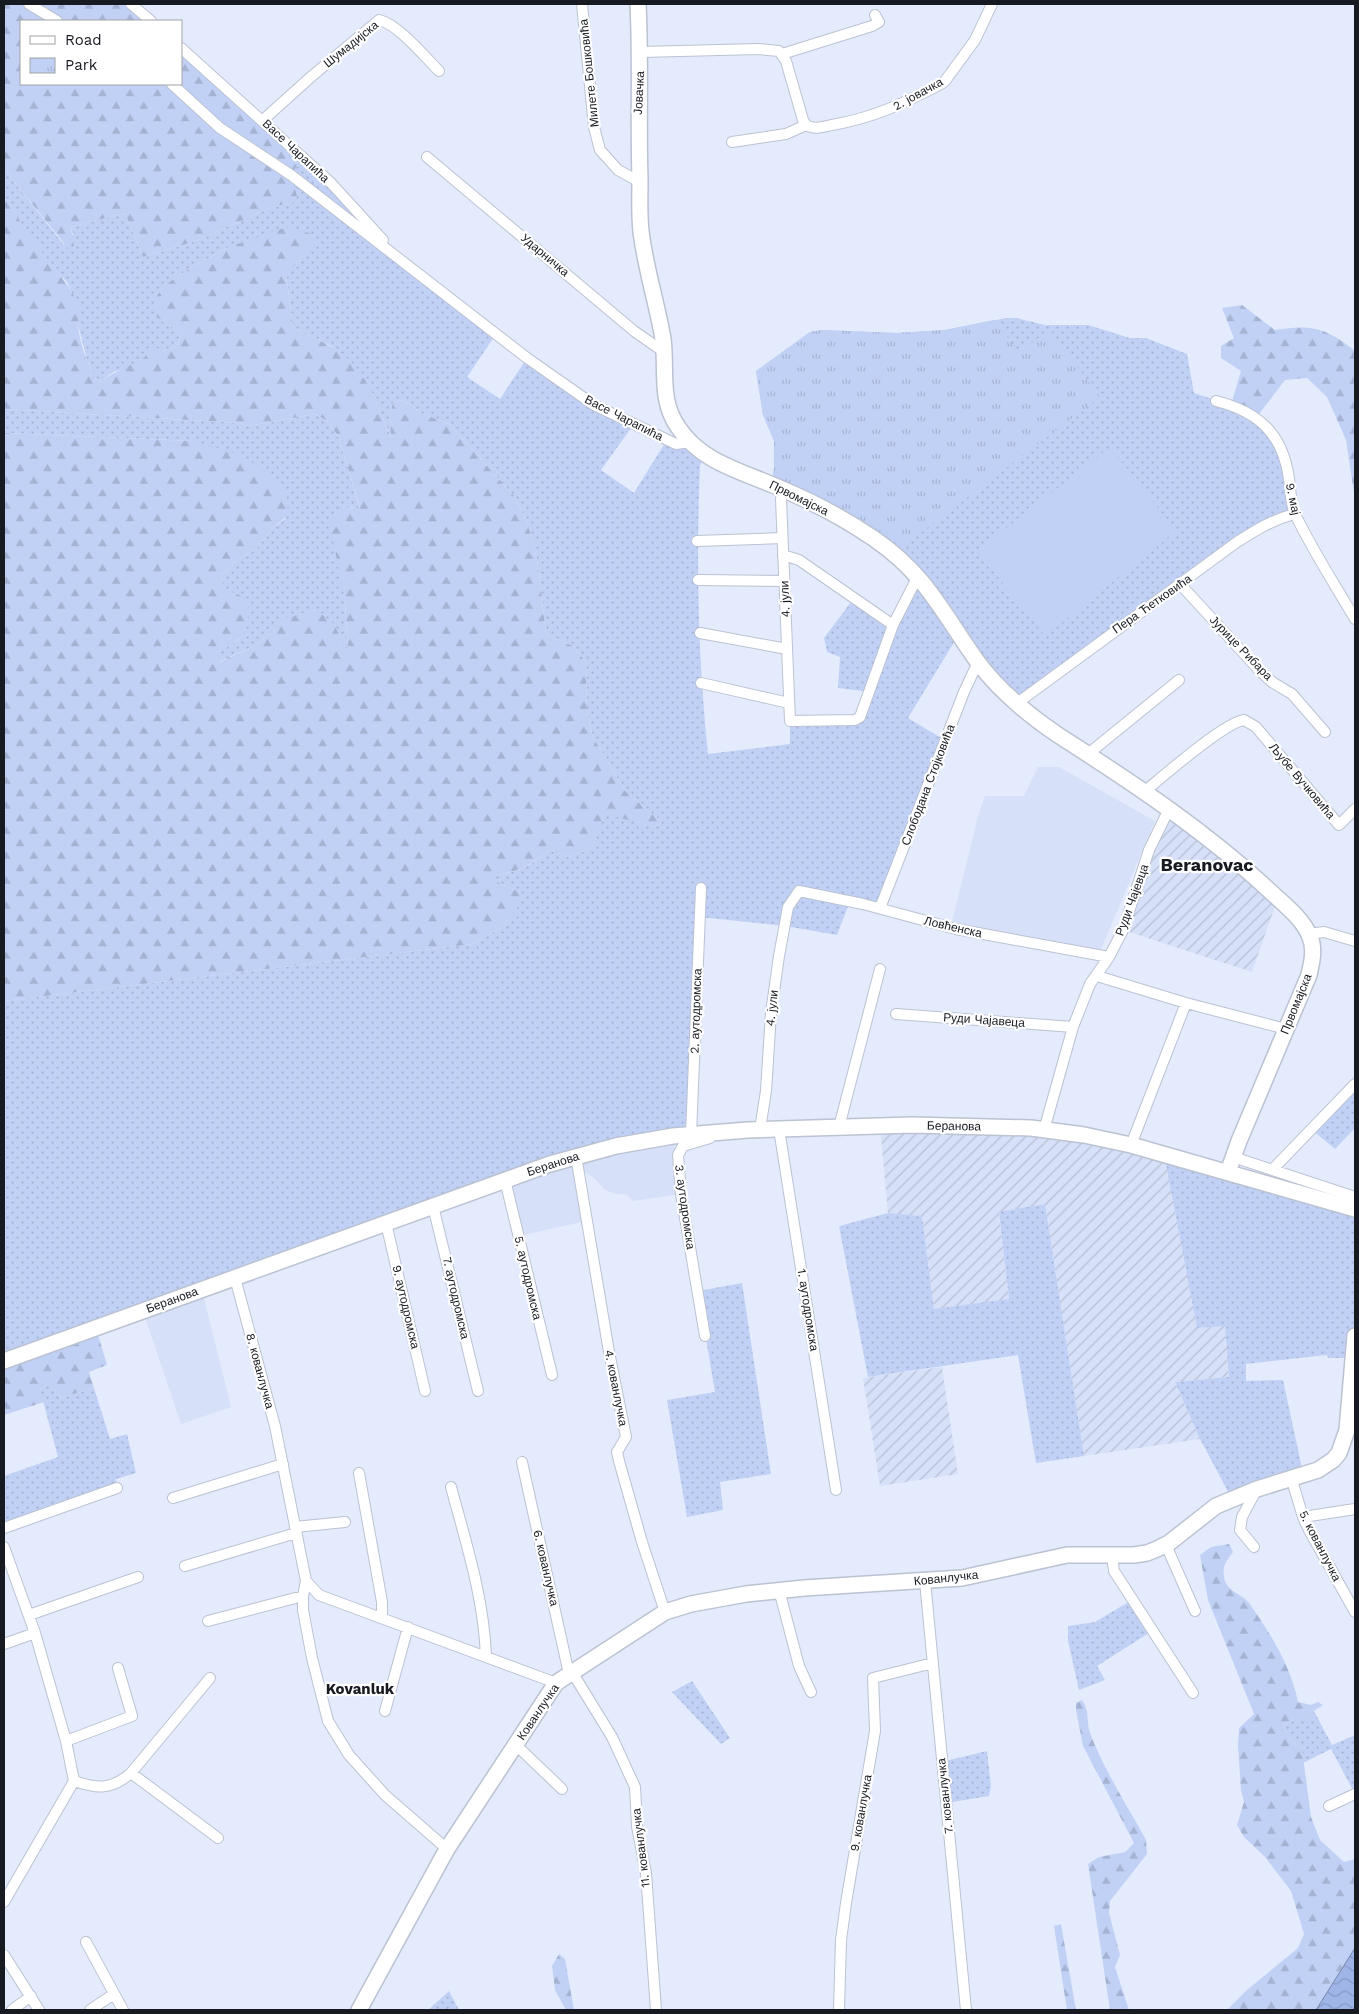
<svg xmlns="http://www.w3.org/2000/svg" width="1359" height="2014" viewBox="0 0 1359 2014" font-family="'Work Sans',sans-serif">
<style>
.built{fill:#d6e0f8}
.industrial{fill:url(#industrial-furrows)}
.grass{fill:url(#grass-dots)}
.forest{fill:url(#forest-firs)}
.park{fill:url(#park-tufts)}
.pitch{fill:#c1d1f6}
.water{fill:url(#water-waves);stroke:#7686ab}
.lines{fill:none;stroke-linecap:round;stroke-linejoin:round}
.street-casing{stroke:#bbc2d2;stroke-width:12}
.secondary-casing{stroke:#bbc2d2;stroke-width:18}
.street{stroke:#fff;stroke-width:10}
.secondary{stroke:#fff;stroke-width:15}
.labels{text-anchor:middle;dominant-baseline:central;stroke-width:4.5;stroke-linejoin:round;paint-order:stroke}
.street-label{font-size:12px;fill:#171a20;stroke:#fff}
.quarter-label{font-size:15px;font-weight:bold;fill:#171a20;stroke:#fff}
.district-label{font-size:18px;font-weight:bold;fill:#171a20;stroke:#fff}
</style>
<defs>
<pattern id="industrial-furrows" width="10" height="10" patternUnits="userSpaceOnUse" patternTransform="scale(1.25)"><rect width="10" height="10" fill="#d6e0f8"/><path d="M-1 1l2-2M0 10L10 0M9 11l2-2" fill="none" stroke="#b7c0d4"/></pattern>
<pattern id="grass-dots" width="8" height="8" patternUnits="userSpaceOnUse" patternTransform="scale(1.25)"><rect width="8" height="8" fill="#c1d1f6"/><path d="M2 2h.1M6 6h.1" fill="none" stroke="#a5b3d3" stroke-width="1.8" stroke-linecap="round"/></pattern>
<pattern id="forest-firs" width="22" height="20" patternUnits="userSpaceOnUse" patternTransform="scale(1.25)"><rect width="22" height="20" fill="#c1d1f6"/><path d="M5 1l3.5 6h-7zM16 11l3.5 6h-7z" fill="#a5b3d3"/></pattern>
<pattern id="park-tufts" width="24" height="20" patternUnits="userSpaceOnUse" patternTransform="scale(1.25)"><rect width="24" height="20" fill="#c1d1f6"/><path d="M3 7l-1-3M5 7V3M7 7l1-3M15 17l-1-3M17 17v-4M19 17l1-3" fill="none" stroke="#a5b3d3"/></pattern>
<pattern id="water-waves" width="16" height="10" patternUnits="userSpaceOnUse" patternTransform="scale(1.25)"><rect width="16" height="10" fill="#9fb4e7"/><path d="M0 5q4-4 8 0t8 0" fill="none" stroke="#889ac6"/></pattern>
</defs>
<rect width="100%" height="100%" fill="#e4ebfc"/>
<path class="built" d="M 1038,767 L 1059,767 L 1155,821 L 1100,952 L 952,922 L 978,816 L 985,796 L 1024,796 Z
M 673,1136 L 681,1194 L 633,1201 L 627,1195 L 616,1194 L 605,1190 L 595,1179 L 585,1172 L 578,1172 L 586,1221 L 519,1236 L 505,1180 Z
M 202,1290 L 231,1407 L 181,1424 L 143,1311 Z"/>
<path class="industrial" d="M 1169,809 L 1278,898 L 1252,972 L 1123,930 Z
M 880,1126 L 974,1126 L 1164,1154 L 1197,1328 L 1225,1326 L 1229,1377 L 1175,1382 L 1200,1439 L 1084,1456 L 1045,1204 L 999,1213 L 1009,1300 L 934,1309 L 922,1216 L 888,1213 Z
M 942,1367 L 958,1474 L 880,1486 L 863,1378 Z"/>
<path class="grass" d="M 295,149 L 403,261 L 496,334 L 467,377 L 500,399 L 527,358 L 634,424 L 601,470 L 634,493 L 663,446 L 669,441 L 681,444 L 702,460 L 700,466 C 696,562 698,658 708,754 L 790,744 L 790,721 L 855,720 L 870,692 L 838,688 L 840,657 L 827,652 L 824,638 L 854,598 L 893,624 L 918,576 L 897,556 L 771,484 L 774,469 L 774,441 L 763,415 L 756,371 L 810,332 L 822,330 L 897,333 L 945,330 L 1006,318 L 1016,318 L 1045,325 L 1088,325 L 1130,338 L 1146,338 L 1187,354 L 1194,393 L 1231,405 L 1273,435 L 1294,514 L 1276,519 L 1016,704 L 959,634 L 908,718 L 946,741 L 880,908 L 850,901 L 837,935 L 785,926 L 699,917 L 691,1135 L 616,1146 L 4,1361 L 4,1001 L 473,944 L 500,928 L 508,920 L 520,892 L 499,883 L 492,876 C 520,871 528,868 549,850 L 568,857 L 592,848 L 605,813 L 655,827 L 662,822 L 625,791 L 593,737 L 587,713 L 586,662 L 573,646 L 546,635 L 539,571 L 533,541 L 526,520 L 514,496 L 449,424 L 423,414 L 403,400 L 393,402 L 390,415 L 392,439 L 372,393 L 331,346 L 293,327 L 286,275 L 299,260 L 315,245 L 229,247 L 192,267 L 165,285 L 157,317 L 181,335 L 177,346 L 145,357 L 127,368 L 113,372 L 100,382 L 93,374 L 87,360 L 78,325 L 79,310 L 67,282 L 54,269 L 28,234 L 4,197 L 4,169 L 64,245 L 73,234 L 71,227 L 125,213 L 143,257 L 196,241 L 272,207 L 294,202 L 291,175 L 295,167 Z
M 4,409 L 239,423 L 248,426 L 315,414 L 329,422 L 339,438 L 360,509 L 351,507 L 345,600 L 348,652 L 316,610 L 286,618 L 275,630 L 254,646 L 219,662 L 216,654 L 239,639 L 223,588 L 222,575 L 238,559 L 257,548 L 273,528 L 286,518 L 193,441 L 4,433 Z
M 1355,1084 L 1355,1128 L 1335,1149 L 1312,1130 Z
M 1164,1154 L 1355,1209 L 1355,1336 L 1353,1358 L 1328,1358 L 1327,1355 L 1246,1364 L 1246,1381 L 1283,1380 L 1303,1473 L 1232,1499 L 1200,1439 L 1175,1382 L 1229,1377 L 1225,1326 L 1197,1328 Z
M 1045,1204 L 1084,1456 L 1036,1463 L 1018,1355 L 868,1377 L 839,1226 L 888,1213 L 922,1216 L 934,1309 L 1009,1299 L 999,1212 Z
M 742,1283 L 771,1474 L 720,1482 L 723,1510 L 687,1517 L 667,1400 L 715,1392 L 698,1291 Z
M 46,1385 L 57,1391 L 60,1398 L 94,1388 L 110,1439 L 127,1434 L 136,1473 L 116,1479 L 117,1488 L 4,1528 L 4,1476 L 58,1457 L 40,1390 Z
M 1132,1600 L 1152,1631 L 1097,1666 L 1105,1680 L 1079,1690 L 1068,1641 L 1068,1626 L 1095,1622 Z
M 692,1681 L 730,1738 L 721,1744 L 672,1692 Z
M 1314,1711 L 1332,1745 L 1355,1735 L 1355,1794 L 1331,1749 L 1303,1763 L 1302,1749 L 1287,1736 L 1283,1725 L 1293,1720 L 1309,1720 Z
M 987,1751 L 991,1786 L 989,1796 L 946,1803 L 941,1762 Z
M 449,1991 L 459,2010 L 428,2010 Z"/>
<path class="forest" d="M 4,4 L 131,4 L 151,21 L 21,21 L 21,84 L 181,84 L 181,48 L 295,149 L 299,162 L 291,175 L 297,196 L 294,202 L 272,207 L 196,241 L 143,257 L 125,213 L 71,227 L 74,248 L 70,251 L 4,169 Z
M 4,197 C 17,217 30,236 44,255 C 56,272 74,288 79,310 C 80,314 78,320 78,325 C 80,343 88,369 100,382 C 114,371 130,366 145,357 L 147,349 L 153,346 L 163,351 L 177,346 L 181,335 L 157,317 L 155,311 L 157,296 L 165,285 L 192,267 L 229,247 L 287,227 L 316,235 L 316,245 L 299,260 L 286,276 L 293,327 C 314,338 337,347 353,364 C 370,381 381,415 391,437 L 390,415 L 393,402 L 403,400 L 423,414 L 449,424 L 514,496 L 526,520 L 533,541 L 539,571 L 546,635 L 573,646 L 586,662 L 587,713 L 593,737 L 625,791 L 662,822 L 655,827 L 605,814 L 592,848 L 568,857 L 549,850 C 527,868 521,870 493,876 L 499,883 L 520,892 L 519,905 L 508,920 L 500,928 L 473,944 L 4,1001 L 4,433 L 193,441 L 239,454 L 266,472 L 287,495 L 288,515 L 273,528 L 257,548 L 238,559 L 222,575 L 223,588 L 248,599 C 250,634 245,635 217,654 L 220,662 L 254,646 L 275,630 L 285,618 L 316,610 L 333,623 L 348,651 L 345,600 L 329,520 L 341,507 L 360,508 L 339,438 L 329,422 L 315,414 L 248,426 L 239,423 L 4,409 Z
M 1242,305 L 1275,330 C 1311,324 1327,328 1355,351 L 1355,500 L 1346,440 L 1327,397 L 1307,378 L 1285,380 L 1256,418 L 1231,405 L 1241,371 L 1221,358 L 1221,346 L 1234,338 L 1222,308 Z
M 96,1328 L 107,1365 L 89,1372 L 94,1388 L 60,1398 L 57,1391 L 46,1385 L 40,1390 L 44,1402 L 4,1415 L 4,1361 Z
M 1229,1544 L 1233,1552 C 1227,1560 1222,1566 1224,1576 C 1225,1591 1241,1593 1249,1603 C 1270,1633 1291,1666 1298,1702 L 1311,1705 L 1318,1702 L 1323,1705 L 1314,1711 L 1309,1720 L 1293,1720 L 1283,1725 L 1287,1736 L 1302,1749 L 1311,1817 L 1320,1840 L 1344,1862 L 1355,1859 L 1355,1948 L 1316,2010 L 1227,2010 L 1247,1990 L 1298,1948 L 1304,1934 L 1291,1891 L 1265,1857 L 1244,1837 L 1237,1825 L 1244,1802 L 1241,1790 L 1238,1746 L 1239,1728 L 1254,1714 L 1208,1600 L 1200,1555 L 1211,1547 Z
M 1082,1700 C 1090,1711 1086,1721 1090,1733 C 1104,1770 1127,1805 1146,1840 L 1147,1854 L 1110,1901 L 1109,1913 L 1120,1955 L 1115,1967 L 1129,2010 L 1110,2010 L 1088,1864 L 1099,1857 L 1125,1852 L 1134,1843 L 1083,1746 L 1076,1710 L 1076,1703 Z
M 1061,1924 L 1076,2010 L 1067,2010 L 1054,1926 Z
M 559,1954 L 565,1959 L 574,2010 L 566,2010 L 555,1990 L 552,1966 Z"/>
<path class="park" d="M 994,320 L 1019,352 L 1050,330 L 1100,397 L 894,553 L 771,484 L 774,469 L 774,441 L 763,415 L 756,371 L 810,332 L 822,330 L 897,333 L 945,330 Z"/>
<path class="pitch" d="M 1110,447 L 1176,531 L 1045,636 L 977,551 Z"/>
<path class="water" d="M 1355,1948 L 1355,2010 L 1316,2010 Z"/>
<g class="lines">
<g class="street-casing">
<path id="street" d="M 29,4 L 57,21
M 131,4 L 151,21
M 582,4 L 594,127 L 600,150 L 618,170 L 640,182
M 181,48 L 331,183 L 383,240
M 641,52 L 758,49 L 779,51 L 786,61 L 803,120 L 806,125 C 814,130 823,127 832,125 C 876,117 902,104 941,84 L 945,81 L 975,40 L 992,4
M 782,54 L 872,26 L 879,22 L 875,15
M 172,84 L 220,128 L 291,175 L 527,358 L 594,405 L 676,444 L 690,442
M 263,120 L 312,76 L 379,20 C 398,24 425,57 439,71
M 732,142 L 786,134 L 806,125
M 427,157 L 634,331 L 664,352
M 1216,401 C 1259,412 1283,434 1289,479 C 1291,491 1290,505 1296,516 C 1313,551 1335,585 1355,619
M 783,489 L 781,499 L 790,721 L 855,720 L 860,717 L 893,625 L 918,576
M 697,541 L 782,538
M 783,555 L 799,560 L 893,625
M 698,580 L 784,581
M 1180,584 L 1259,670 L 1272,682 L 1292,694 L 1325,732
M 700,633 L 787,649
M 701,683 L 789,703
M 1016,704 L 1237,542 C 1256,530 1272,520 1294,514
M 1088,754 L 1179,680
M 1144,792 C 1162,777 1225,722 1244,720 L 1256,727 L 1339,825 L 1355,809
M 880,908 L 964,692 L 978,662
M 1309,934 L 1324,932 L 1355,941
M 1097,976 L 1186,1003 L 1286,1029
M 896,1014 L 1073,1027
M 839,1127 L 880,969
M 760,1129 L 766,1091 L 771,1013 L 779,956 L 788,907 L 799,891 L 863,904 L 956,929 L 1109,957
M 779,1129 L 836,1490
M 1044,1130 L 1073,1027 L 1090,984 L 1109,957 L 1123,930 L 1149,850 L 1169,809
M 691,1135 L 701,888
M 1131,1145 L 1186,1003
M 576,1156 L 609,1352 L 626,1437 L 617,1452 L 619,1461 L 642,1542 L 665,1612
M 1233,1157 L 1355,1197
M 1272,1170 L 1355,1084
M 505,1180 L 552,1375
M 433,1206 L 478,1391
M 386,1223 L 425,1391
M 235,1278 L 275,1426 L 306,1581 L 319,1595 L 556,1683
M 705,1336 L 681,1194 L 678,1155 L 683,1146 L 710,1138
M 522,1462 L 569,1674
M 359,1473 L 382,1602 L 382,1618
M 1291,1477 L 1303,1517 L 1309,1530 L 1355,1612
M 451,1487 C 466,1543 484,1598 486,1657
M 173,1498 L 283,1464
M 1303,1517 L 1355,1509
M 295,1527 L 345,1522
M 4,1528 L 117,1488
M 1166,1545 L 1195,1611
M 4,1547 L 35,1633 L 66,1741 L 74,1781 L 4,1902
M 1254,1547 L 1240,1530 L 1242,1517 L 1257,1489
M 1112,1555 L 1114,1571 L 1193,1693
M 185,1566 L 296,1533
M 306,1581 L 303,1596 L 303,1610 L 312,1658 L 328,1721 L 349,1755 L 385,1795 L 447,1849
M 925,1581 L 966,2010
M 779,1590 L 799,1666 L 811,1692
M 29,1615 L 138,1577
M 208,1621 L 303,1596
M 4,1644 L 35,1633
M 572,1672 L 612,1737 L 635,1787 L 637,1826 L 646,1873 L 656,2010
M 385,1711 L 408,1627
M 66,1741 L 132,1716 L 118,1668
M 516,1745 L 562,1789
M 131,1773 L 218,1838
M 74,1781 C 98,1789 111,1790 131,1773 L 210,1678
M 1329,1806 L 1355,1794
M 86,1942 L 123,2010
M 4,1955 L 39,2010
M 12,2010 L 31,1996
M 90,2010 L 114,1994
M 839,2010 L 841,1940 L 846,1903 L 875,1731 L 873,1678 L 933,1663"/>
</g>
<g class="secondary-casing">
<path id="secondary" d="M 638,4 C 641,62 638,120 640,179 C 640,196 639,214 641,231 C 645,267 657,303 663,339 C 667,370 659,400 678,427 C 701,463 745,472 782,489 C 813,502 845,519 873,538 C 926,574 942,612 977,661 C 999,691 1027,714 1058,735 C 1133,783 1207,832 1272,893 C 1285,905 1303,919 1310,937 C 1315,949 1312,962 1309,975 L 1239,1141 L 1228,1172
M 4,1361 L 550,1164 L 616,1146 L 673,1136 L 748,1130 L 912,1125 L 1031,1128 L 1084,1135 L 1131,1145 L 1355,1209
M 359,2010 L 447,1849 L 556,1683 L 665,1612 L 691,1604 L 746,1594 L 804,1588 L 962,1578 L 1067,1555 L 1134,1555 L 1147,1553 L 1157,1549 L 1169,1543 L 1216,1506 L 1257,1489 L 1318,1470 L 1333,1460 L 1339,1453 L 1347,1430 L 1355,1336"/>
</g>
<use href="#street" class="street"/>
<use href="#secondary" class="secondary"/>
</g>
<g class="labels">
<g class="street-label">
<text transform="translate(351 44) rotate(-39)">Шумадијска</text>
<text transform="translate(589 73) rotate(-96)">Милете Бошковића</text>
<text transform="translate(639 93) rotate(-87)">Јовачка</text>
<text transform="translate(918 94) rotate(-29)">2. јовачка</text>
<text transform="translate(296 151) rotate(43)">Васе Чарапића</text>
<text transform="translate(545 255) rotate(40)">Ударничка</text>
<text transform="translate(624 418) rotate(27)">Васе Чарапића</text>
<text transform="translate(799 498) rotate(26)">Првомајска</text>
<text transform="translate(1293 499) rotate(78)">9. мај</text>
<text transform="translate(785 599) rotate(-92)">4. јули</text>
<text transform="translate(1152 604) rotate(-35)">Пера Ћетковића</text>
<text transform="translate(1241 648) rotate(46)">Јурице Рибара</text>
<text transform="translate(1302 781) rotate(50)">Љубе Вучковића</text>
<text transform="translate(928 785) rotate(-69)">Слободана Стојковића</text>
<text transform="translate(1132 900) rotate(-70)">Руди Чајевца</text>
<text transform="translate(953 927) rotate(13)">Ловћенска</text>
<text transform="translate(1296 1004) rotate(-68)">Првомајска</text>
<text transform="translate(772 1008) rotate(-84)">4. јули</text>
<text transform="translate(696 1011) rotate(-88)">2. аутодромска</text>
<text transform="translate(984 1020) rotate(4)">Руди Чајавеца</text>
<text transform="translate(954 1126) rotate(1)">Беранова</text>
<text transform="translate(553 1164) rotate(-18)">Беранова</text>
<text transform="translate(685 1207) rotate(82)">3. аутодромска</text>
<text transform="translate(528 1278) rotate(77)">5. аутодромска</text>
<text transform="translate(456 1298) rotate(77)">7. аутодромска</text>
<text transform="translate(172 1300) rotate(-20)">Беранова</text>
<text transform="translate(406 1307) rotate(77)">9. аутодромска</text>
<text transform="translate(808 1310) rotate(81)">1. аутодромска</text>
<text transform="translate(260 1371) rotate(75)">8. кованлучка</text>
<text transform="translate(616 1388) rotate(79)">4. кованлучка</text>
<text transform="translate(1320 1546) rotate(63)">5. кованлучка</text>
<text transform="translate(546 1568) rotate(77)">6. кованлучка</text>
<text transform="translate(946 1578) rotate(-6)">Кованлучка</text>
<text transform="translate(538 1712) rotate(-56)">Кованлучка</text>
<text transform="translate(945 1796) rotate(-96)">7. кованлучка</text>
<text transform="translate(861 1813) rotate(-80)">9. кованлучка</text>
<text transform="translate(641 1848) rotate(-97)">11. кованлучка</text>
</g>
<g class="quarter-label">
<text x="360" y="1689">Kovanluk</text>
</g>
<g class="district-label">
<text x="1207" y="864">Beranovac</text>
</g>
</g>
<rect width="1359" height="2014" fill="none" stroke="#171a20" stroke-width="10"/>
<rect x="20" y="20" width="162" height="65" fill="#ffffff" stroke="#a2a3a6"/>
<rect x="30" y="36" width="25" height="8" fill="#ffffff" stroke="#a2a3a6"/>
<text x="65" y="45" font-size="15" fill="#171a20">Road</text>
<rect x="30" y="58" width="25" height="15" fill="url(#park-tufts)" stroke="#a2a3a6"/>
<text x="65" y="70" font-size="15" fill="#171a20">Park</text>
</svg>
